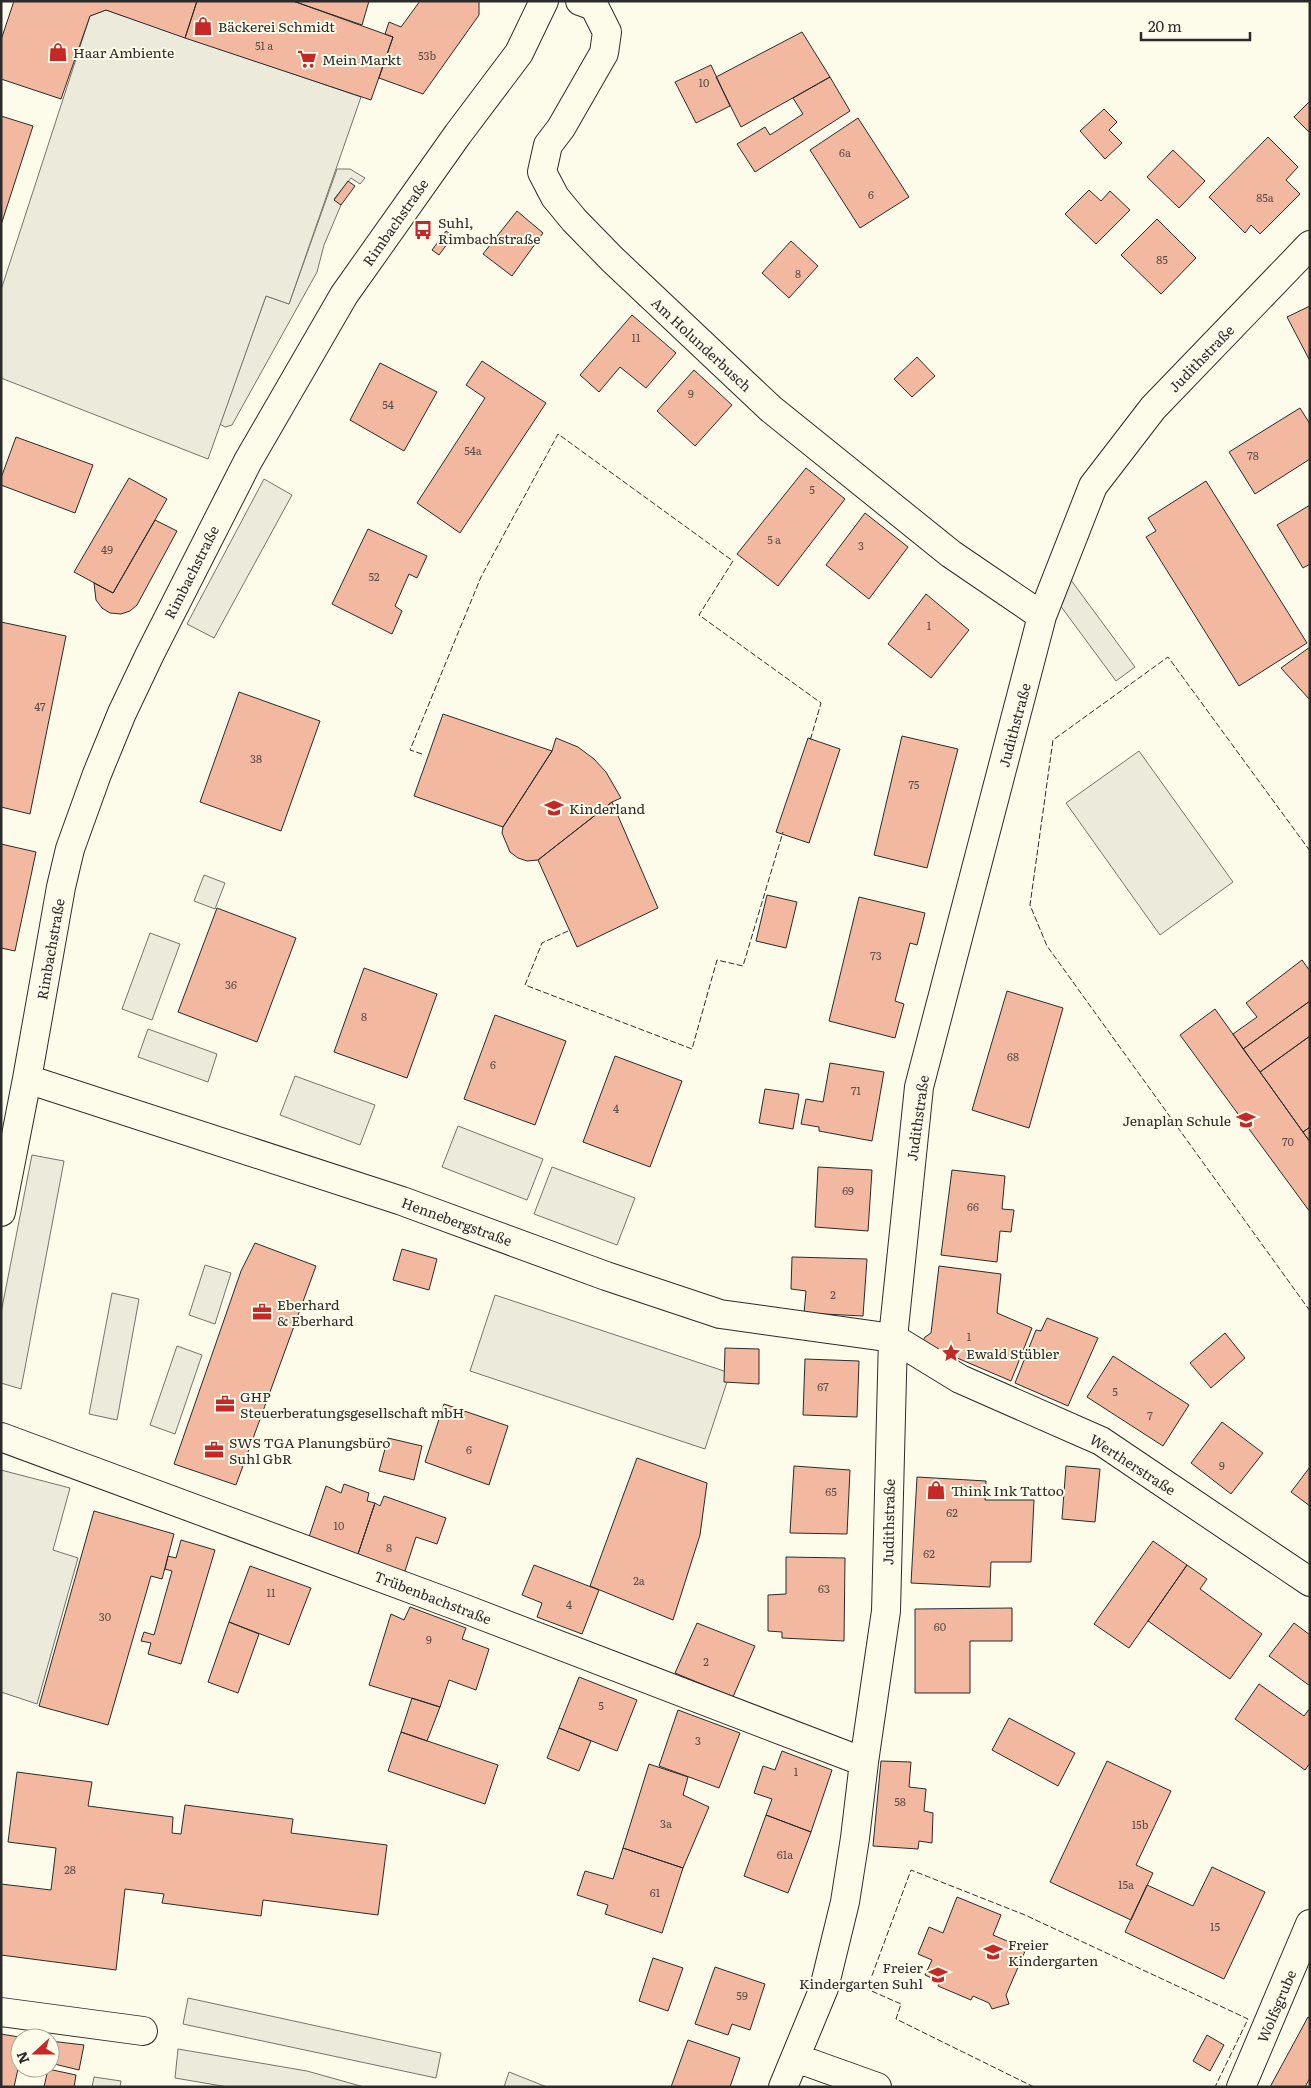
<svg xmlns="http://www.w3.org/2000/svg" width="1311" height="2088" viewBox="0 0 1311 2088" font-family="Literata,serif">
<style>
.green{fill:#ecebdb;stroke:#74746e}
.parking{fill:#eceadb;stroke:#74746e}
.building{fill:#f2b8a0;stroke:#2b2b2b}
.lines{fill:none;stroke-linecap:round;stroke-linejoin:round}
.street-casing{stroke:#2b2b2b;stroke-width:30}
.street{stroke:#fdfbea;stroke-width:28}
.fence{stroke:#2b2b2b;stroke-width:1;stroke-dasharray:6 2.5;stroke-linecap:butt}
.labels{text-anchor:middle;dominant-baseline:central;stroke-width:4;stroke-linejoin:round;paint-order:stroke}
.number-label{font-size:11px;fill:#5d4e48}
.poi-label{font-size:14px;fill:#2b2b2b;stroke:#fdfbea;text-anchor:start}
.street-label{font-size:14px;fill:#2b2b2b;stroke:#fdfbea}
</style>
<rect width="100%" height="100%" fill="#fdfbea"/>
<path class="green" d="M 337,169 L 350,169 L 365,178 L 360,184 L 351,178 L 334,199 L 341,205 L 324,245 L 317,272 L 232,425 L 225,427 L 220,424 L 266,296 L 289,304 Z
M 1139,751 L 1233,882 L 1160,935 L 1066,803 Z"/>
<path class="parking" d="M 106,10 L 361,97 L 289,304 L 266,296 L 208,459 L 1,378 L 1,290 L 90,16 Z
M 264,479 L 292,495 L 214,638 L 187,624 Z
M 1068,576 L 1135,667 L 1116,681 L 1054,597 Z
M 204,875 L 225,883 L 215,909 L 194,901 Z
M 150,933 L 180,944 L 152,1020 L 122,1009 Z
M 148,1029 L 217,1054 L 208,1082 L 138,1057 Z
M 295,1076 L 375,1105 L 360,1145 L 280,1115 Z
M 458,1126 L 543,1159 L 527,1200 L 442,1167 Z
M 32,1155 L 64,1161 L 21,1389 L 1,1383 L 1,1313 Z
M 552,1167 L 635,1198 L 617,1245 L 534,1214 Z
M 205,1265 L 231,1273 L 215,1324 L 189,1315 Z
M 112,1293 L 139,1299 L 117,1420 L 89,1414 Z
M 495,1295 L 730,1373 L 705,1449 L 470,1371 Z
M 177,1346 L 202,1355 L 175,1434 L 150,1425 Z
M 1,1470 L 70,1488 L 53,1550 L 78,1558 L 37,1704 L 1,1692 Z
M 188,1998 L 441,2053 L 436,2078 L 183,2024 Z
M 178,2049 L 307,2071 L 364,2087 L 228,2087 L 175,2078 Z
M 509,2072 L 547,2087 L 504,2087 Z
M 94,2077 L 121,2081 L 120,2087 L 92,2087 Z"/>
<path class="building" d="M 14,1 L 197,1 L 185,38 L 106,10 L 90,16 L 61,99 L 1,79 L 1,40 Z
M 197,1 L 293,1 L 393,37 L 371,100 L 185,38 Z
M 293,1 L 369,1 L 362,25 Z
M 420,1 L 479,1 L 479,15 L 423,94 L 379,78 L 393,37 L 385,34 L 389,22 L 401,27 Z
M 802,32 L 830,77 L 741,127 L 716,77 Z
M 711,65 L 730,106 L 696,123 L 675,82 Z
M 830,77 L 850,111 L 755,172 L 737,144 L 765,127 L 770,135 L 803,114 L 793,98 Z
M 1310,101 L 1310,133 L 1294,117 Z
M 1104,109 L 1117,122 L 1109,130 L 1122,143 L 1105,159 L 1080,131 Z
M 1,116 L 33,126 L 1,225 Z
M 858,118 L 909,197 L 860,228 L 810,150 Z
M 1268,137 L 1298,167 L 1286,180 L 1300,194 L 1260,234 L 1251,225 L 1245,233 L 1209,197 Z
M 1173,150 L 1205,181 L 1179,208 L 1147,177 Z
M 348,181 L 355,186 L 341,205 L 334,200 Z
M 1089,190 L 1101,201 L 1110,191 L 1130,210 L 1096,244 L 1065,214 Z
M 517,211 L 543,233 L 512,276 L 483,254 Z
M 1157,219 L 1196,258 L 1161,294 L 1121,255 Z
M 446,231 L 453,236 L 439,255 L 432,250 Z
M 791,241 L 818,266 L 789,298 L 762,273 Z
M 1310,306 L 1310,361 L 1287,317 Z
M 632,315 L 676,353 L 646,388 L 620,367 L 599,392 L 580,375 Z
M 917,357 L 935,376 L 912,397 L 894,379 Z
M 482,361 L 546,403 L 460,533 L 417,503 L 485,398 L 466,385 Z
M 380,363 L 437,392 L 404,451 L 350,420 Z
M 694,370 L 732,405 L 695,446 L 657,411 Z
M 1300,408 L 1310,424 L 1310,459 L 1255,494 L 1229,452 Z
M 16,437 L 93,465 L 75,513 L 1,485 L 1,478 Z
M 806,468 L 845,499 L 778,586 L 737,554 Z
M 129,478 L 167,499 L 113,593 L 74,572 Z
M 1206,481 L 1307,643 L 1239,686 L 1146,537 L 1156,531 L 1148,518 Z
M 1310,505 L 1310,564 L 1303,568 L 1277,525 Z
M 865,513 L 908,547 L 869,599 L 826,565 Z
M 155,520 L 177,531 L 137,605 L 130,611 L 121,614 L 110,613 L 102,608 L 96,600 L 94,583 L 113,593 Z
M 368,529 L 427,556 L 417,578 L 409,574 L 395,606 L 402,611 L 392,634 L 332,604 Z
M 926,594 L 969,630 L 931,678 L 888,644 Z
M 1,622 L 66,636 L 30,814 L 1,807 Z
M 1310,647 L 1310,700 L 1281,668 Z
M 239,692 L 320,721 L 281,831 L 200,802 Z
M 443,714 L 552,751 L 503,827 L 414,796 Z
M 902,736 L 958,749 L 927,868 L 874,855 Z
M 556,738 L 578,747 L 594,759 L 606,772 L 621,798 L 612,802 L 538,860 L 527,861 L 518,858 L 510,852 L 502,833 L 503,827 L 552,751 Z
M 808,738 L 840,749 L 809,843 L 776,832 Z
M 612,802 L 658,908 L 577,947 L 538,860 Z
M 1,844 L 36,852 L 15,951 L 1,948 Z
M 767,895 L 797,902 L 786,948 L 756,941 Z
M 859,897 L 925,913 L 917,945 L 910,943 L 895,1001 L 904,1004 L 895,1038 L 829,1021 Z
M 217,908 L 296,938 L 257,1042 L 178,1012 Z
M 1302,960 L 1310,971 L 1310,1001 L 1243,1049 L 1233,1034 L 1257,1017 L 1246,1003 Z
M 364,968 L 437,994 L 407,1078 L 334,1052 Z
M 1007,991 L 1063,1008 L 1029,1128 L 972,1110 Z
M 1310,1001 L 1310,1036 L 1260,1072 L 1243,1049 Z
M 1215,1009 L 1310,1142 L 1310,1212 L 1180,1035 Z
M 495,1015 L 566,1041 L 535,1125 L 464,1099 Z
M 1310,1036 L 1310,1127 L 1303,1132 L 1260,1072 Z
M 615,1056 L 682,1081 L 650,1167 L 583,1142 Z
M 830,1063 L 884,1072 L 872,1141 L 819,1131 L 819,1127 L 801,1124 L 806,1099 L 823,1102 Z
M 765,1089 L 799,1094 L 793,1129 L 759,1123 Z
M 1310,1127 L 1310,1142 L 1303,1132 Z
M 818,1167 L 872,1170 L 868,1231 L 815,1227 Z
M 952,1170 L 1005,1176 L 1002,1209 L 1014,1210 L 1011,1232 L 1000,1231 L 997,1262 L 941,1255 Z
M 255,1243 L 316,1266 L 236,1485 L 174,1464 L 241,1271 Z
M 402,1249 L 437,1259 L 429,1290 L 393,1280 Z
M 792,1257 L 867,1259 L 863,1316 L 804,1313 L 806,1291 L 791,1289 Z
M 939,1266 L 1001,1274 L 997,1313 L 1032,1328 L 1011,1381 L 922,1343 L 925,1337 L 931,1333 Z
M 1047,1318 L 1098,1338 L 1068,1406 L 1015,1383 L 1036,1330 L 1041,1331 Z
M 1225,1333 L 1245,1358 L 1211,1388 L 1190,1363 Z
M 725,1348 L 759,1349 L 759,1384 L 724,1382 Z
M 1113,1356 L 1189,1405 L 1163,1446 L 1087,1397 Z
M 805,1359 L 859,1361 L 857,1417 L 803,1415 Z
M 444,1404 L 508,1426 L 489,1485 L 425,1462 Z
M 1222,1422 L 1263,1453 L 1231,1494 L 1191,1463 Z
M 388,1438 L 422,1446 L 414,1480 L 379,1471 Z
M 637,1458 L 707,1483 L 700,1535 L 673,1620 L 590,1586 Z
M 794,1466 L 850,1470 L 847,1534 L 790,1533 Z
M 1066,1466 L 1100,1469 L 1095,1522 L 1062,1519 Z
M 1310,1467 L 1310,1506 L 1291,1492 Z
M 917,1477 L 986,1481 L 985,1500 L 1034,1500 L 1031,1562 L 991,1562 L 990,1587 L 911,1583 Z
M 344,1484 L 369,1493 L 367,1501 L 375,1503 L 357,1557 L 308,1540 L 326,1486 L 341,1493 Z
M 384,1496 L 446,1518 L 437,1544 L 416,1537 L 404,1574 L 357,1557 L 375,1503 L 380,1506 Z
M 94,1511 L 174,1534 L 162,1579 L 151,1576 L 108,1725 L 39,1706 Z
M 181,1540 L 215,1550 L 181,1664 L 148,1654 L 151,1643 L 141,1641 L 144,1632 L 154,1635 L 172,1571 L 165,1569 L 168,1556 L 176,1558 Z
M 1153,1541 L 1187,1565 L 1129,1648 L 1094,1624 Z
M 786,1557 L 845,1558 L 844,1641 L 782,1638 L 782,1632 L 768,1631 L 768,1595 L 786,1594 Z
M 534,1565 L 599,1590 L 582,1634 L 537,1617 L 542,1603 L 522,1595 Z
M 1187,1565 L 1207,1579 L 1200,1589 L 1262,1634 L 1230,1679 L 1148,1621 Z
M 250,1566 L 311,1588 L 289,1645 L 229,1622 Z
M 410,1607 L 466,1628 L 462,1639 L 489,1649 L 476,1690 L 449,1680 L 440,1707 L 369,1685 L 391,1614 L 404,1620 Z
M 1012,1608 L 1012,1641 L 970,1641 L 970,1693 L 915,1693 L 915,1609 Z
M 229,1622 L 259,1634 L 238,1693 L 208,1682 Z
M 697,1623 L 755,1646 L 733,1697 L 675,1673 Z
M 1294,1623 L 1310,1635 L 1310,1686 L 1269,1656 Z
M 579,1677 L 637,1700 L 617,1751 L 559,1728 Z
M 1259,1684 L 1304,1716 L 1310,1708 L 1310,1763 L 1305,1770 L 1235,1719 Z
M 412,1698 L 440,1707 L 427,1741 L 401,1732 Z
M 678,1710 L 740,1733 L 719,1788 L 659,1766 Z
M 1009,1718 L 1075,1753 L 1058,1786 L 992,1750 Z
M 559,1728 L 591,1741 L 579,1771 L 547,1758 Z
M 401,1732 L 498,1765 L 485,1804 L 388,1771 Z
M 782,1751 L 832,1770 L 811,1832 L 766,1815 L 772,1799 L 754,1793 L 763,1766 L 775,1770 Z
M 881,1761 L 911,1762 L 909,1787 L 926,1789 L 924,1811 L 933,1813 L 932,1843 L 919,1841 L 918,1849 L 873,1846 Z
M 1107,1761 L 1171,1791 L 1136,1865 L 1153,1873 L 1131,1920 L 1050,1882 Z
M 649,1764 L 688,1777 L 683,1795 L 709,1807 L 683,1868 L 623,1848 Z
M 17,1772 L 92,1782 L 88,1806 L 173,1817 L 172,1833 L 181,1834 L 185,1805 L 293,1819 L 291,1833 L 387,1845 L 378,1915 L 263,1900 L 261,1916 L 162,1903 L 164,1894 L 125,1889 L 116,1970 L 1,1955 L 1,1884 L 51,1890 L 56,1848 L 8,1842 Z
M 766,1815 L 811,1832 L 788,1893 L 744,1876 Z
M 623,1848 L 683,1868 L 662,1933 L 605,1914 L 608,1905 L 577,1895 L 585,1871 L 613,1879 Z
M 1212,1867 L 1265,1892 L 1224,1979 L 1125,1932 L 1147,1885 L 1193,1906 Z
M 957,1897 L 1001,1915 L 993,1935 L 1026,1949 L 1006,1995 L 1009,2004 L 992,2009 L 989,2003 L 973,1996 L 971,2000 L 938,1986 L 940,1982 L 925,1975 L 932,1960 L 918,1954 L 929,1927 L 943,1933 Z
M 653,1958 L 683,1968 L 668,2011 L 639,2001 Z
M 715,1967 L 765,1984 L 750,2030 L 732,2024 L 728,2035 L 695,2024 Z
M 1308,2017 L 1310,2018 L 1310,2078 L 1305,2087 L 1270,2087 Z
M 1,2034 L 25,2038 L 20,2038 L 20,2060 L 14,2087 L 1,2087 Z
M 1207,2035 L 1224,2045 L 1210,2071 L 1193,2061 Z
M 688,2040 L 740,2058 L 730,2087 L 671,2087 Z
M 50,2041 L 84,2045 L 79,2070 L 50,2063 Z
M 48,2069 L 76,2075 L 74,2087 L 44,2087 Z"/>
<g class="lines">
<g class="street-casing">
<path id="street" d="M 580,1 L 594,6 L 607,32 L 604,53 L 561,128 L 548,145 L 542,172 L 555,197 L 574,220 L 612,259 L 771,409 L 951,554 L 1042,616
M 27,1079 L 402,1201 L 606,1276 L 720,1314 L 893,1338 L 960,1379 L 1101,1441 L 1310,1582
M 1,1212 L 27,1079 L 61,887 L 70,849 L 97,774 L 122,713 L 150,654 L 248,461 L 344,295 L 458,134 L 519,53 L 544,1
M 1,1437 L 452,1604 L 864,1762
M 1,2012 L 143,2031
M 796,2058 L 877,2087
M 783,2087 L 824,1988 L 845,1902 L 855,1838 L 864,1762 L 886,1611 L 893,1338 L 919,1087 L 1042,616 L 1093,486 L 1153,408 L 1310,245
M 1241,2087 L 1310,1924"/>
</g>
<use href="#street" class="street"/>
<path class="fence" d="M 422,754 L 410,750 L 481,577 L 558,434 L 733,561 L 699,615 L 821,703 L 810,741
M 1310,851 L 1168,657 L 1053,740 L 1030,905 L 1047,946 L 1310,1311
M 568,931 L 542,943 L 525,985 L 692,1049 L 717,960 L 743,966 L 783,832
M 1034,2087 L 896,2019 L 901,2004 L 867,1989 L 911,1870 L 1025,1915 L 1248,2019 L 1215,2087"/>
</g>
<defs>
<g id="shop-bare" transform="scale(1.5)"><path d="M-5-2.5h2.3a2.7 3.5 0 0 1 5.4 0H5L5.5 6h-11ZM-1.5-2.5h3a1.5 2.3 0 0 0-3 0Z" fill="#c62828" stroke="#fdfbea" stroke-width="2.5" paint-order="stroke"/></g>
<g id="supermarket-bare" transform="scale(1.5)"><path d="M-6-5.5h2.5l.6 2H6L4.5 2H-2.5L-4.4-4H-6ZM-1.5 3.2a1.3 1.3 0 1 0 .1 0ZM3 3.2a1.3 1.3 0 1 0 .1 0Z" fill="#c62828" stroke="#fdfbea" stroke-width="2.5" paint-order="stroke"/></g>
<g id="bus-bare" transform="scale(1.5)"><path d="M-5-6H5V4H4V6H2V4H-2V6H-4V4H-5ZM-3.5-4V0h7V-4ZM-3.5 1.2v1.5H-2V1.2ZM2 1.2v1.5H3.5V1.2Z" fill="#c62828" stroke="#fdfbea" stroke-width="2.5" paint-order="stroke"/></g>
<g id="school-bare" transform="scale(1.5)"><path d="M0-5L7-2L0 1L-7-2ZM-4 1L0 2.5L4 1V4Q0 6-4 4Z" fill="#c62828" stroke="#fdfbea" stroke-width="2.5" paint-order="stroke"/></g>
<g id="office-bare" transform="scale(1.5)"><path d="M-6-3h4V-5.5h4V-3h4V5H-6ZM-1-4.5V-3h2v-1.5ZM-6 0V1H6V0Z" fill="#c62828" stroke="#fdfbea" stroke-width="2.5" paint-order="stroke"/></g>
<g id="sight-bare" transform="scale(1.5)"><path d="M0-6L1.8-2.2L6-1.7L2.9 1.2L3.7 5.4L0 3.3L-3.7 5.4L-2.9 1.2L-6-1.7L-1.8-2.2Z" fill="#c62828" stroke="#fdfbea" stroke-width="2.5" paint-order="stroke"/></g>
</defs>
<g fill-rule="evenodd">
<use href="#shop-bare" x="203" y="26"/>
<use href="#shop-bare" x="58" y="52"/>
<use href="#supermarket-bare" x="307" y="59"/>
<use href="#bus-bare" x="423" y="230"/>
<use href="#school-bare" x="554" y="808"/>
<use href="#school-bare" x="1246" y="1120"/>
<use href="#office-bare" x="262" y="1312"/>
<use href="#sight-bare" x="951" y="1353"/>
<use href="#office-bare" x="225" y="1404"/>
<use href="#office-bare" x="214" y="1450"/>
<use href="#shop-bare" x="936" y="1490"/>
<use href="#school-bare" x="993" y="1952"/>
<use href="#school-bare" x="938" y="1975"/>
</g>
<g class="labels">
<g class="number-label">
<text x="264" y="45">51 a</text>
<text x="427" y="55">53b</text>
<text x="704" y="82">10</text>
<text x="845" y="152">6a</text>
<text x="871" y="194">6</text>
<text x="1265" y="197">85a</text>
<text x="1162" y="259">85</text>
<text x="798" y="273">8</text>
<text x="636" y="337">11</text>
<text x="691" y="393">9</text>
<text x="388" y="404">54</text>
<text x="473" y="450">54a</text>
<text x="1253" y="455">78</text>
<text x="812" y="489">5</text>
<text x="774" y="539">5 a</text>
<text x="861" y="545">3</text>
<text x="107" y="549">49</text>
<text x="374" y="576">52</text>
<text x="929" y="625">1</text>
<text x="40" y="706">47</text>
<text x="256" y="758">38</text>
<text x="914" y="784">75</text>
<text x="876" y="955">73</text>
<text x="231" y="984">36</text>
<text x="364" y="1016">8</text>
<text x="1013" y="1056">68</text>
<text x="493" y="1064">6</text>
<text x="856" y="1090">71</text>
<text x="616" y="1108">4</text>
<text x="1288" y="1141">70</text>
<text x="848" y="1190">69</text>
<text x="973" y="1206">66</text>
<text x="833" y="1294">2</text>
<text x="969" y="1336">1</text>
<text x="823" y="1386">67</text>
<text x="1115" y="1391">5</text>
<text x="1150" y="1415">7</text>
<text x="469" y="1449">6</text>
<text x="1222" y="1465">9</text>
<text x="831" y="1491">65</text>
<text x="952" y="1512">62</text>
<text x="339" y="1525">10</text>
<text x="389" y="1547">8</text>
<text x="929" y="1553">62</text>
<text x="639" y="1580">2a</text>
<text x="824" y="1588">63</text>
<text x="271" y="1592">11</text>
<text x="569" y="1604">4</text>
<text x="105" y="1616">30</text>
<text x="940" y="1626">60</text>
<text x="429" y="1639">9</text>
<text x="706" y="1661">2</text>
<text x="601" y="1705">5</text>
<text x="698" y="1740">3</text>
<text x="796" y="1771">1</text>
<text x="900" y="1801">58</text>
<text x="666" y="1823">3a</text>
<text x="1140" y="1824">15b</text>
<text x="785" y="1854">61a</text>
<text x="70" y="1869">28</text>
<text x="1126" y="1884">15a</text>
<text x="655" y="1892">61</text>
<text x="1215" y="1926">15</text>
<text x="742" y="1995">59</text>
</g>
<g class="poi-label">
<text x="218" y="26">Bäckerei Schmidt</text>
<text x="73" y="52">Haar Ambiente</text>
<text x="322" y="59">Mein Markt</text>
<text x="438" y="222">Suhl,<tspan x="438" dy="16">Rimbachstraße</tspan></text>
<text x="569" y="808">Kinderland</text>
<text x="1231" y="1120" text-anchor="end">Jenaplan Schule</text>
<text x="277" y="1304">Eberhard<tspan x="277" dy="16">&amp; Eberhard</tspan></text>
<text x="966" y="1353">Ewald Stübler</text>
<text x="240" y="1396">GHP<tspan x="240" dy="16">Steuerberatungsgesellschaft mbH</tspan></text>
<text x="229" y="1442">SWS TGA Planungsbüro<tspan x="229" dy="16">Suhl GbR</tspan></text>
<text x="951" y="1490">Think Ink Tattoo</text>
<text x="1008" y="1944">Freier<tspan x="1008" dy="16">Kindergarten</tspan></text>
<text x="923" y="1967" text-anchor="end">Freier<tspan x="923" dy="16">Kindergarten Suhl</tspan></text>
</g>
<g class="street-label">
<text transform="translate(395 222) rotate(-55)">Rimbachstraße</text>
<text transform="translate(702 344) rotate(43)">Am Holunderbusch</text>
<text transform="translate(1201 358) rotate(-46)">Judithstraße</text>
<text transform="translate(191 572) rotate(-63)">Rimbachstraße</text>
<text transform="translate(1014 725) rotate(-75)">Judithstraße</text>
<text transform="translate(50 949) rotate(-80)">Rimbachstraße</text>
<text transform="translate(917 1118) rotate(-82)">Judithstraße</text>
<text transform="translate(457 1221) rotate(20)">Hennebergstraße</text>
<text transform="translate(1133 1464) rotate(33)">Wertherstraße</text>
<text transform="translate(888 1522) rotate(-89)">Judithstraße</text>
<text transform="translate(433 1597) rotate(21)">Trübenbachstraße</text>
<text transform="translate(1276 2006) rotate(-67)">Wolfsgrube</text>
</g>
</g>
<rect width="1311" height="2088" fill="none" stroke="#2b2b2b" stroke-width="5"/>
<g transform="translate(35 2053) rotate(249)"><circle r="24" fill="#fdfbea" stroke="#a9a89e"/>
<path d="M0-4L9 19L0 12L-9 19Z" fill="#c62828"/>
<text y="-8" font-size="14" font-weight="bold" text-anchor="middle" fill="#2b2b2b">N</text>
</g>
<path d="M1141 32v8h109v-8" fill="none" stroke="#2b2b2b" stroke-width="2.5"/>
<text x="1148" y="32" font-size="15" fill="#2b2b2b" stroke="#fdfbea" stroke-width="4" paint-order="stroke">20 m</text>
</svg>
